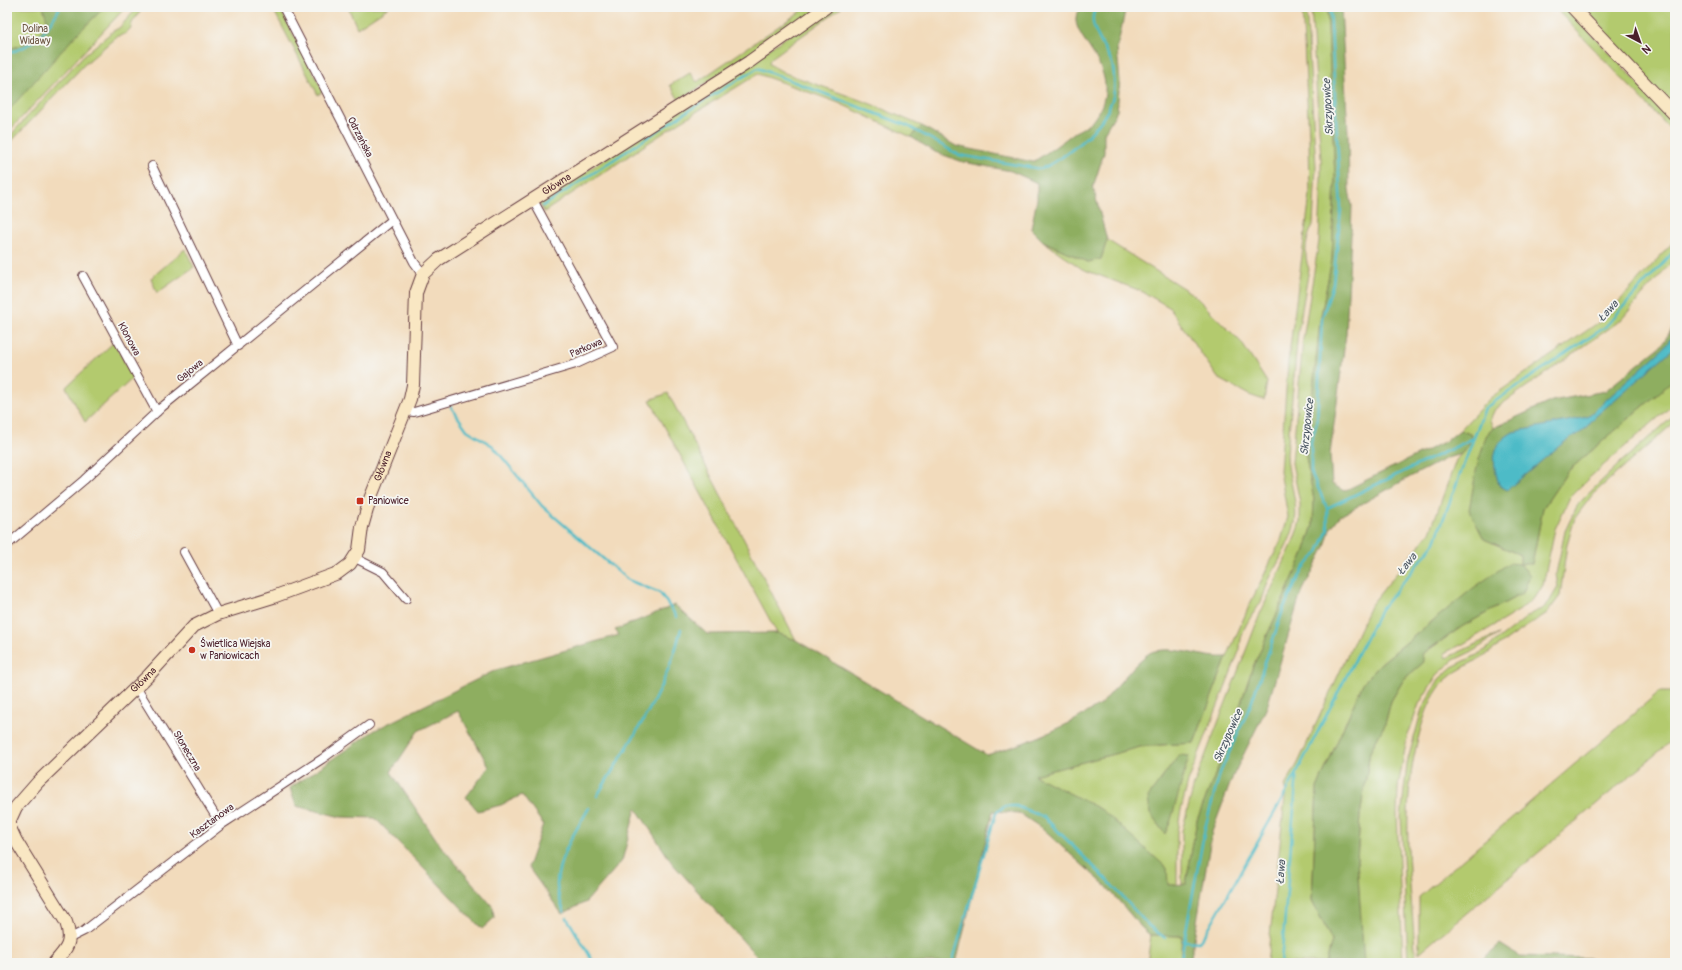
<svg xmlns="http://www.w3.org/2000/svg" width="1682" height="970" viewBox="0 0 1682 970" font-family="Pangolin,sans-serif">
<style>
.green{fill:#b3ca6e;stroke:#7e744c}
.forest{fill:#8eae61;stroke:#6c6646}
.water{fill:#4dbbc7;stroke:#4c6d79}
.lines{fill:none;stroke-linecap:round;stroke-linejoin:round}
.stream{stroke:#4dbbc7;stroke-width:2.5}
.street-casing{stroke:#633b41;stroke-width:10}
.secondary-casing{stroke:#633b41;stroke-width:14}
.street{stroke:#fff;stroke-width:8}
.secondary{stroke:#f9e7c3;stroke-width:12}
.poi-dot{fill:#c8321e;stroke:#f6f6f2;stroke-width:1.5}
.labels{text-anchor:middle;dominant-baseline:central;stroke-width:3.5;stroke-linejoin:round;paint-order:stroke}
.park-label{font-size:10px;fill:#6a523f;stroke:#f6f6f2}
.street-label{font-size:10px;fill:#4a1f2b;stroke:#f6f6f2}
.poi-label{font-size:10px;fill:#4a1f2b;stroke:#f6f6f2;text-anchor:start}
.water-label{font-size:11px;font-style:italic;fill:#4b5662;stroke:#f6f6f2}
</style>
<rect width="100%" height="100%" fill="#f6f6f2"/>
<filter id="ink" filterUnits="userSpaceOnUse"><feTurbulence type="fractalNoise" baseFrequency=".025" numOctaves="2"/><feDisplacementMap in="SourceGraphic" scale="8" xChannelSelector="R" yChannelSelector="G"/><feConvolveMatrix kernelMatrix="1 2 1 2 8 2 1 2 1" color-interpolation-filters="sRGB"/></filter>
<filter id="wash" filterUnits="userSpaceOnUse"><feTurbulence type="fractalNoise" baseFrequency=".012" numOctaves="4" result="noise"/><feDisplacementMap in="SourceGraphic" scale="16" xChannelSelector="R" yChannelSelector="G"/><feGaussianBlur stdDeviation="0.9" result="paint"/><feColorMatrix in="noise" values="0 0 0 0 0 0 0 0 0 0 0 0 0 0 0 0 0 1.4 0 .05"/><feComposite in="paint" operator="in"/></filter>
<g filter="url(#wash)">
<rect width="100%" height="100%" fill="#f2dbbc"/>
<path class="green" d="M 7,7 L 126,7 L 7,133 Z
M 138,7 L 143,7 L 132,23 L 131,28 L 125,34 L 116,37 L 84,65 L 7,146 L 7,140 L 16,129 L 83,56 L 113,31 L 119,28 Z
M 272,7 L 279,7 L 323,91 L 318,95 Z
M 348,7 L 389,7 L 357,28 Z
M 807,7 L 821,7 L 783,35 L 679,100 L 670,85 L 690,73 L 697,82 Z
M 831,7 L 842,7 L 770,59 L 769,64 L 785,73 L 871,104 L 922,126 L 911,137 L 839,103 L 758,74 L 680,122 L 544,212 L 539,203 Z
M 1302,7 L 1306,7 L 1316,166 L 1313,225 C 1306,238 1303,255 1309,269 L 1298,332 L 1287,454 C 1287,476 1299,502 1295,523 C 1290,544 1277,563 1268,582 C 1265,590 1263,601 1257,608 C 1248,621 1240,632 1240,649 L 1188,782 L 1181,810 L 1177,832 L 1177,886 L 1168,885 L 1033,775 L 1144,746 L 1194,743 L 1227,657 L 1249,606 L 1281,540 L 1288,517 L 1280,471 L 1288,362 L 1310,195 L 1309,136 Z
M 1311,7 L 1327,7 L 1335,178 L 1332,259 L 1320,321 L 1306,457 L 1314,500 L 1313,525 L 1304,553 L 1252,669 L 1229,740 L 1197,820 L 1186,884 L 1182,885 L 1182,831 L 1194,785 L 1260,614 L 1292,545 L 1300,522 L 1300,503 L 1292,463 L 1303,339 L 1319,241 L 1321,197 L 1321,159 Z
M 1554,7 L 1566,7 L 1675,122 L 1675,134 Z
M 1579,7 L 1675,7 L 1675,101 L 1669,105 Z
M 1107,240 L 1194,295 L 1241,342 L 1267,382 L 1264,400 L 1249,395 L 1218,378 L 1169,307 L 1141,291 L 1082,269 L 1043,241 L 1088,262 L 1101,259 Z
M 1675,240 L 1675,258 L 1621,320 L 1495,409 L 1490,420 L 1493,428 L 1486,436 L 1484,539 L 1520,555 L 1532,564 L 1543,508 L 1568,471 L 1675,379 L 1675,403 L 1589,478 L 1570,497 L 1555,529 L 1543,585 L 1537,595 L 1520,610 L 1502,621 L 1463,644 L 1444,653 L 1446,658 L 1499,634 L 1475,650 L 1454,660 L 1437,675 L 1419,704 L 1407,738 L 1398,787 L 1397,813 L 1403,963 L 1364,963 L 1363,958 L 1357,860 L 1360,816 L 1370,752 L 1385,724 L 1391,701 L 1404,679 L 1424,662 L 1421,655 L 1463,626 L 1523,593 L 1509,563 L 1431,622 L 1380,664 L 1363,683 L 1317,788 L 1312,900 L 1332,941 L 1326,963 L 1267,963 L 1286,788 L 1285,786 L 1298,763 L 1370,606 L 1430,532 L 1456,460 L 1468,446 L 1472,435 L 1460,430 L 1490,398 L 1602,320 Z
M 185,249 L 194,267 L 157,293 L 151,278 Z
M 114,342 L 133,378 L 85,422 L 66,387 Z
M 668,393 L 796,640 L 777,633 L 650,400 Z
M 1675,415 L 1675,422 L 1593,494 L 1575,518 L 1567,544 L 1560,596 L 1547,613 C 1527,626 1507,640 1487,654 C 1472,664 1454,670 1442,684 C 1431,698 1426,711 1421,728 C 1398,804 1411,885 1416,963 L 1408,963 L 1401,817 L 1407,763 L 1422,709 L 1439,679 L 1452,667 L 1481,653 L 1532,613 L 1546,607 L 1558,587 L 1556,574 L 1565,531 L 1578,504 L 1622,461 Z
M 1659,692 L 1675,692 L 1675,738 L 1419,953 L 1419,897 Z
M 1151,935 L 1182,936 L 1180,963 L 1147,963 Z"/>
<path class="forest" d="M 43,7 L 105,7 L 77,34 L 7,112 L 7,50 L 34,40 L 48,23 Z
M 1083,7 L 1128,7 L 1125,11 L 1117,49 L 1120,81 L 1117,111 L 1104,133 L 1104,153 L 1093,187 L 1107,240 L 1101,259 L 1088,262 L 1043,241 L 1031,229 L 1037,199 L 1037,183 L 1011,171 L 963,162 L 935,152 L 911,137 L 922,126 L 956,146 L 1033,162 C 1047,153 1061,143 1075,132 C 1081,129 1089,125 1093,120 C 1131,71 1067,38 1077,14 C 1078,12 1082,9 1083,7 Z
M 1327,7 L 1341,7 L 1348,133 L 1349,190 L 1352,206 L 1351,236 L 1346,334 L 1330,454 L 1332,484 L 1344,491 L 1446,441 L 1460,430 L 1472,435 L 1468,446 L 1461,454 L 1447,458 L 1410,477 L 1340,516 L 1330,529 L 1325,547 L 1300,596 L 1267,707 L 1233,776 L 1212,832 L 1190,963 L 1180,963 L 1182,936 L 1150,935 L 1142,928 L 1106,886 L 1040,827 L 1019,813 L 993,811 L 956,963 L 763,963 L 672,863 L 636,808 L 622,861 L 586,902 L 562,914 L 528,867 L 543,824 L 522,795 L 501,805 L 478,811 L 466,797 L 489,767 L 458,711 L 418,731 L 391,772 L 440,845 L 493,907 L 494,918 L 482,929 L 375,818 L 341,817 L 296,806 L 290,788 L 375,730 L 496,670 L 619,635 L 615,630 L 675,605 L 707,634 L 777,633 L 796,640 L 987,755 C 1021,744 1054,733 1085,714 C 1091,710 1098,707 1103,702 C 1114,691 1141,653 1155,651 C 1180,646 1203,659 1227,657 L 1194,743 L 1144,746 L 1034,775 L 1102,810 L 1167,868 L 1168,885 L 1186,884 L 1197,820 L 1229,740 L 1252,669 L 1304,553 L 1313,525 L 1314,500 L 1306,457 L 1320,321 L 1332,259 L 1335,178 Z
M 1675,324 L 1675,379 L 1568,471 L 1543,508 L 1532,564 L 1520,564 L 1530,575 L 1523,593 L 1463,626 L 1422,654 L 1424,662 L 1404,679 L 1391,701 L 1385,724 L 1370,752 L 1360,816 L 1357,860 L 1364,963 L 1326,963 L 1332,941 L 1312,900 L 1317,788 L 1363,683 L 1380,664 L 1472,589 L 1509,563 L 1520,564 L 1520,555 L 1484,539 L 1469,510 L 1477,466 L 1486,436 L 1493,428 L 1552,401 L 1605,391 L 1661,346 Z
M 1179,755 L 1189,756 L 1171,820 L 1165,834 L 1150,814 L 1148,797 Z
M 1500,944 L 1519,956 L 1589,958 L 1594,963 L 1478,963 Z"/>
<path class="water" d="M 1675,330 L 1675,347 L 1595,417 L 1583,431 L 1563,443 L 1507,490 L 1499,485 C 1492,461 1490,445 1513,432 L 1587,417 L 1665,347 Z"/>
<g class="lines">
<path class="stream" d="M 7,53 C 34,47 48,30 60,7
M 543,206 L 700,103 L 758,68 L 908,126 L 959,155 L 1041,169 C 1064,159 1101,129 1110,105 C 1114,97 1115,87 1114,78 C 1114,73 1113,67 1112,63 C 1107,49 1082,21 1098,7
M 451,407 L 467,430 L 493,446 L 542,506 L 628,580 L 660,593 L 677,617
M 1327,508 L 1474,438
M 597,796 C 629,743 667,691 681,629
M 564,912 C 561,903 557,893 557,885 C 557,858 576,830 589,808
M 567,918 L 594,963
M 1183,941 L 1199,942 L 1206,933 L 1297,773
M 952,963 L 996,813 L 1004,806 L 1016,806 L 1044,817 L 1108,881 L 1149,926 L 1165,938
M 1180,963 L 1205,828 L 1220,773 L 1251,704 L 1284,607 L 1303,569 L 1318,552 L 1328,530 L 1327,508 L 1311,472 L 1311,441 L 1317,422 L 1322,318 L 1333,284 L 1341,209 L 1330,7
M 1281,963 L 1297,772 L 1381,609 L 1434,544 L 1485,408 L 1605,327 L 1675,250"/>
</g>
</g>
<g filter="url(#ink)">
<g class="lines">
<g class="street-casing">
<path id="street" d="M 283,7 L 414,262 L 423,274
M 152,166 L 238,346
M 83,276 L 157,412
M 406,411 L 414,412 L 576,364 L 613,347 L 533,200
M 7,545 L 84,480 L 162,407 L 392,220
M 184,552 L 218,614
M 355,558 L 383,572 L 406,599
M 136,687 L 221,825
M 70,938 L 84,931 L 221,825 L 322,759 L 369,725"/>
</g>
<g class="secondary-casing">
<g id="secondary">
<path d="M 1572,7 L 1675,115"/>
<path id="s1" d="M 54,963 C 67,949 73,942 66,922 L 16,841 L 10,828 L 10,820 L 16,807 L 38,782 L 149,675 L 194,626 L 218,614 L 273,597 L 338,573 L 350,564 L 359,550 L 362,527 L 370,499 L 410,399 L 413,385 L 416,293 L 423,274 L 438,260 L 749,62 L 826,7"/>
</g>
</g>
<use href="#street" class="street"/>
<use href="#secondary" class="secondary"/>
</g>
</g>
<g class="poi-dot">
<rect x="356" y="497" width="8" height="8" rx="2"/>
<circle cx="192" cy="650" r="4"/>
</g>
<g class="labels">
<g class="park-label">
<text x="35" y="29">Dolina<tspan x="35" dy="12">Widawy</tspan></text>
</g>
<g class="street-label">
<text transform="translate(360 137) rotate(63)">Odrzańska</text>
<text stroke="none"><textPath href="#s1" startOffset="1065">Główna</textPath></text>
<text transform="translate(129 339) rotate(62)">Klonowa</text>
<text transform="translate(586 348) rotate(-23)">Parkowa</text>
<text transform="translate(190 371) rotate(-39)">Gajowa</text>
<text stroke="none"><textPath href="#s1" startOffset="705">Główna</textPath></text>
<text stroke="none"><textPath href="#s1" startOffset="358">Główna</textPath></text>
<text transform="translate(187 751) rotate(59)">Słoneczna</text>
<text transform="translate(212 821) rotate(-36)">Kasztanowa</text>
</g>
<g class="poi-label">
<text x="368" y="501">Paniowice</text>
<text x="200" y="644">Świetlica Wiejska<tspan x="200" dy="12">w Paniowicach</tspan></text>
</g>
<g class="water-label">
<text transform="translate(1328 107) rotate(-93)">Skrzypowice</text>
<text transform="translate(1608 311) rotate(-47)">Ława</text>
<text transform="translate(1307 427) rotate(-84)">Skrzypowice</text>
<text transform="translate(1407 564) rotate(-51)">Ława</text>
<text transform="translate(1228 736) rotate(-66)">Skrzypowice</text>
<text transform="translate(1281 872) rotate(-85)">Ława</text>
</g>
</g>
<rect width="1682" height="970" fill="none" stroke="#f6f6f2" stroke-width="24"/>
<g transform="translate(1640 42) rotate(139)" stroke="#f6f6f2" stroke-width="3" paint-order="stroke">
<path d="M0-3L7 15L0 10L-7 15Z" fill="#4a1f2b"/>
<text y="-6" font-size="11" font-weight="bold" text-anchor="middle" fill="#4a1f2b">N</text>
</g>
</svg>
